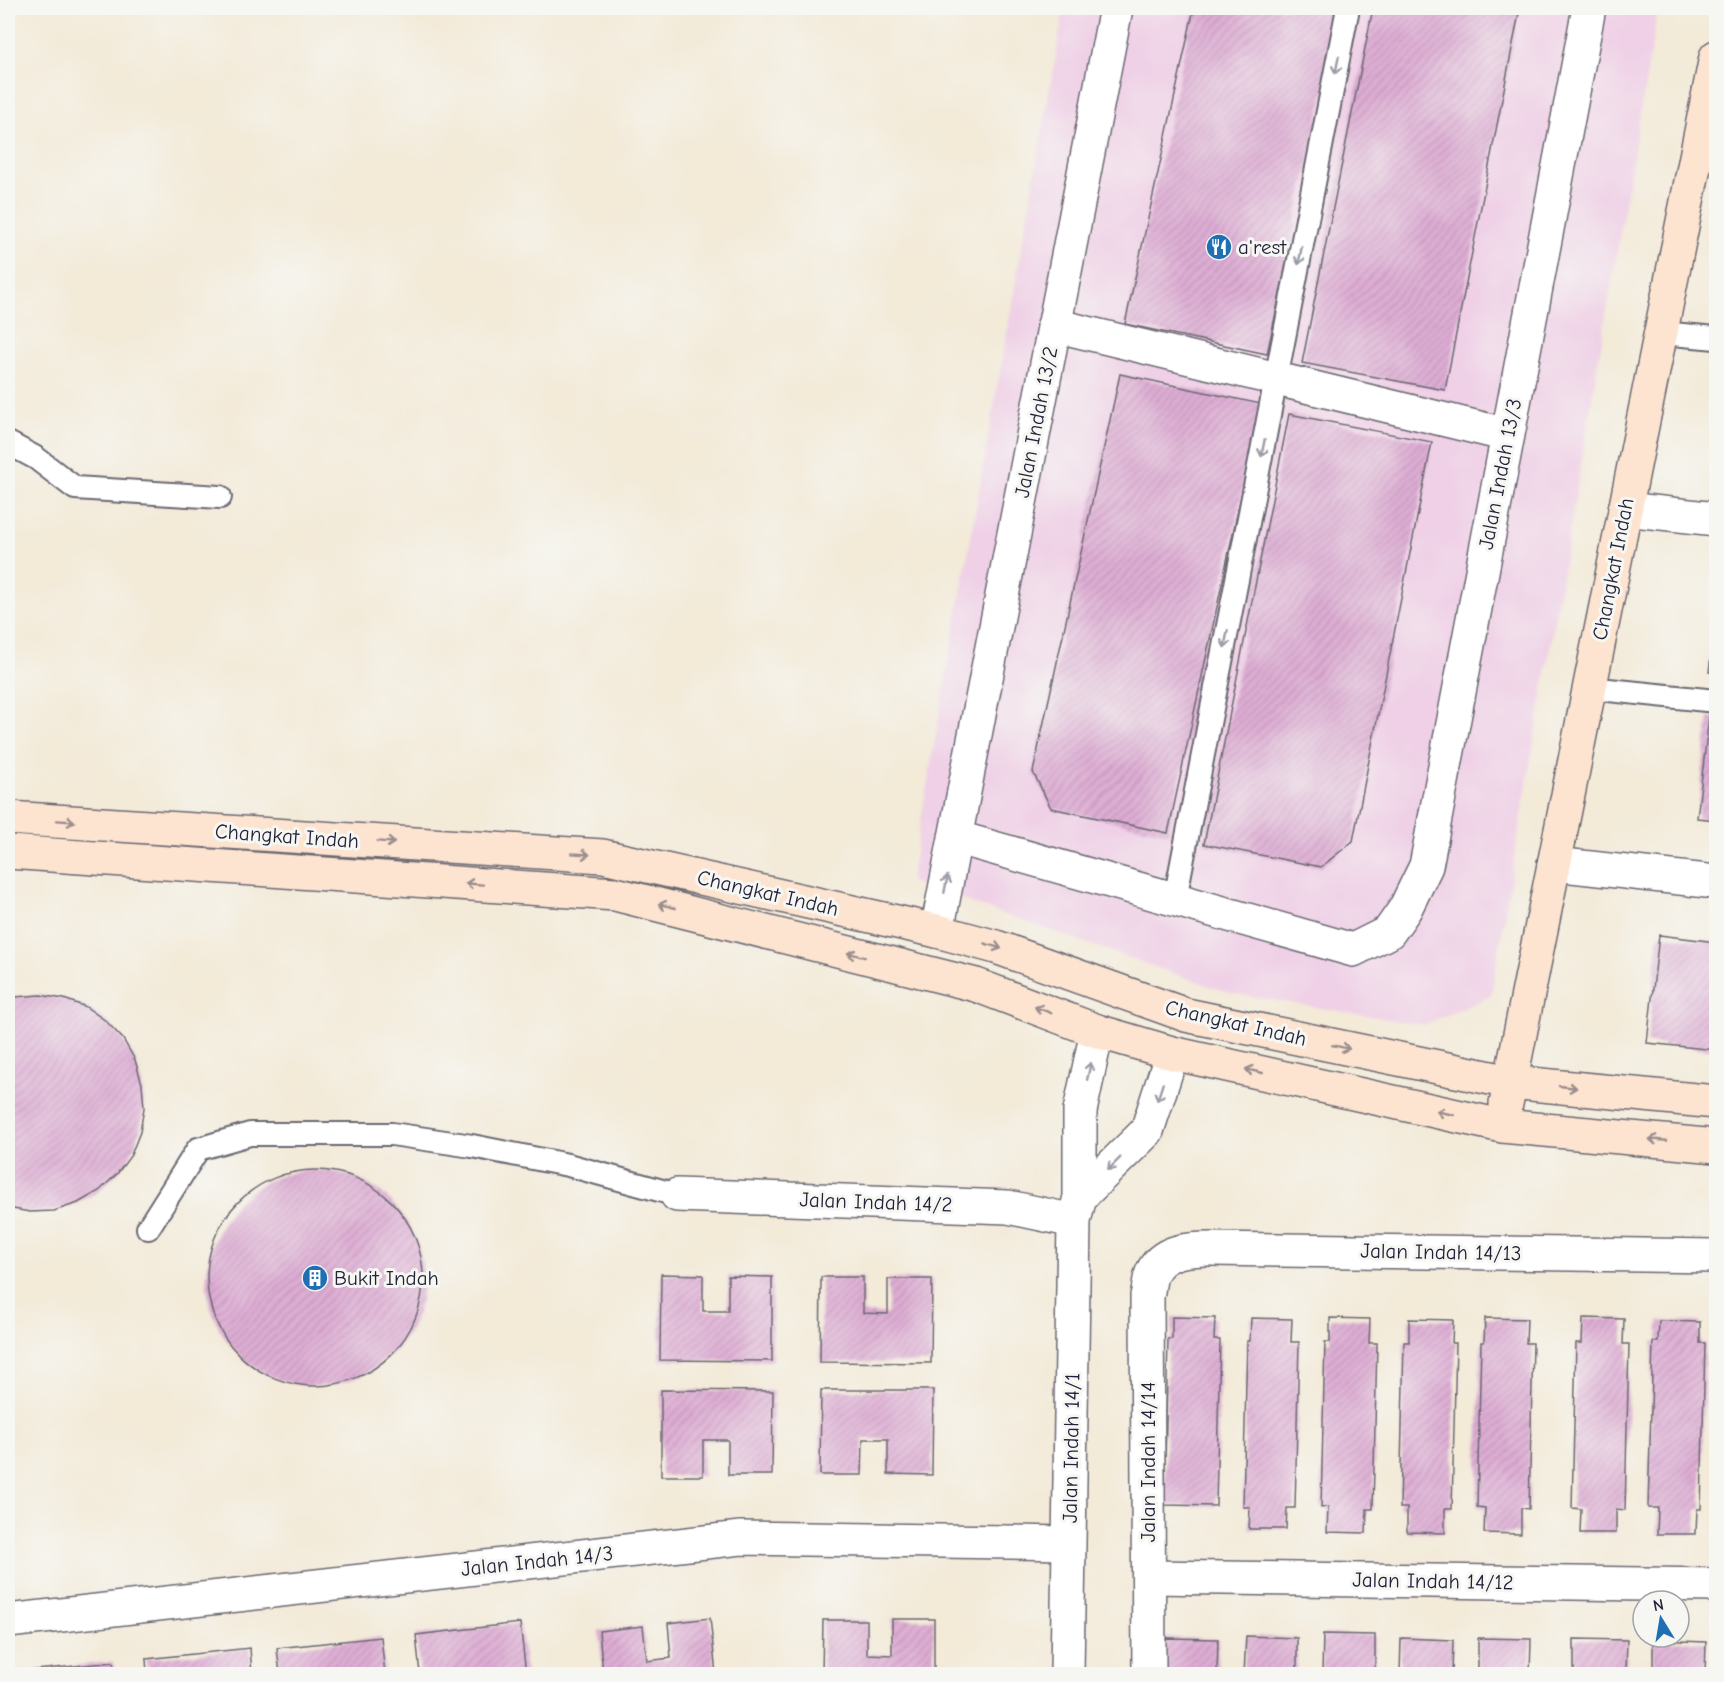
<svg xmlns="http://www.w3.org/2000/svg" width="1724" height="1682" viewBox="0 0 1724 1682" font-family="'Comic Neue',sans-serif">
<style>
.built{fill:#efd0e6}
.building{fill:url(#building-hatch)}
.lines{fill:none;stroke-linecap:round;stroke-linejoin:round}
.lane-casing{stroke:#6b6872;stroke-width:26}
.street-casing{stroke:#6b6872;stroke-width:36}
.secondary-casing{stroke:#6b6872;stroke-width:36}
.lane{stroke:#fff;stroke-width:22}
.street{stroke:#fff;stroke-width:33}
.secondary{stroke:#fde4d0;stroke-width:33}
.oneway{stroke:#9c9ca7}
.oneway2{stroke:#9a8d8d}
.labels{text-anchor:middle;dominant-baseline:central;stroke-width:6;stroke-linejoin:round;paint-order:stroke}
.poi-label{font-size:21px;fill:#22223b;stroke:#f6f6f2;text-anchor:start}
.street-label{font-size:21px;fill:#22223b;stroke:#f6f6f2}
</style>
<defs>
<pattern id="building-hatch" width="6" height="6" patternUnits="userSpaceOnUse" patternTransform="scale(1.5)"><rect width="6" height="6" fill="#deadd4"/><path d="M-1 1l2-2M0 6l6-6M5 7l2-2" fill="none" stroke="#be95b7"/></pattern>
</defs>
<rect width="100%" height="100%" fill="#f6f6f2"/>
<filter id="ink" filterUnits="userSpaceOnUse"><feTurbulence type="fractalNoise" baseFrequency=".0167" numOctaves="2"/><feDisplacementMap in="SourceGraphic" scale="12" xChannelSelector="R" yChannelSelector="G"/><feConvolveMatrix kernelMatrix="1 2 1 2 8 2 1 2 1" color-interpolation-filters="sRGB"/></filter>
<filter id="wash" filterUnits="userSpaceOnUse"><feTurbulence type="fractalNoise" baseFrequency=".008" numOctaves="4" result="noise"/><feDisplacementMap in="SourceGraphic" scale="24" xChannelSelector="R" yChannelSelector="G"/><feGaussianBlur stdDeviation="1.35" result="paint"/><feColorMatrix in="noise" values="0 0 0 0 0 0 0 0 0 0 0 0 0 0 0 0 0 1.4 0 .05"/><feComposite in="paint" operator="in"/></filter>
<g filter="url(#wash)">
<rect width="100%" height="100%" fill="#f3ead8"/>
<path class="built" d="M 1064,8 L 1658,8 L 1491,996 L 1424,1025 L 1230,993 L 910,882 Z"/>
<g id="blocks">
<path class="building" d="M 1194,8 L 1342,8 L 1267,354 L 1125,324 Z
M 1373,8 L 1520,8 L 1445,390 L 1302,363 Z
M 1120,374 L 1261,404 L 1168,833 L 1051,808 L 1033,772 Z
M 1289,414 L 1432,442 L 1353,841 L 1321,867 L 1204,844 Z
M 1715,623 L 1716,623 L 1716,673 L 1709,672 Z
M 1709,717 L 1716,718 L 1716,820 L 1697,818 Z
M 1659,935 L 1716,942 L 1716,1050 L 1647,1043 Z
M 40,995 L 64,999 L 86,1007 L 106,1021 L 123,1039 L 135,1060 L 142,1084 L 144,1108 L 140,1132 L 131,1155 L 117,1174 L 99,1191 L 78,1203 L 54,1211 L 30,1212 L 8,1208 L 8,999 L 15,997 Z
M207 1278a108 108 0 1 1 216 0a108 108 0 1 1-216 0Z
M 661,1274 L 703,1275 L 703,1311 L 728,1311 L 728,1276 L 772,1277 L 772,1361 L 660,1360 Z
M 821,1277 L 863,1277 L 863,1313 L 888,1314 L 888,1279 L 932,1279 L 931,1363 L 820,1362 Z
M 1172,1317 L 1215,1318 L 1214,1340 L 1220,1340 L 1216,1506 L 1164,1505 L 1168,1339 L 1172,1339 Z
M 1251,1318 L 1292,1319 L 1291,1342 L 1299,1342 L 1295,1508 L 1287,1508 L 1286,1529 L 1249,1529 L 1250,1507 L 1243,1507 L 1247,1341 L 1250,1341 Z
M 1330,1318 L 1370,1319 L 1369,1343 L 1377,1343 L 1373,1509 L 1367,1509 L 1366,1533 L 1327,1532 L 1328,1507 L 1321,1508 L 1325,1342 L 1330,1342 Z
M 1485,1318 L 1527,1319 L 1526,1343 L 1533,1343 L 1529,1509 L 1521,1508 L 1521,1534 L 1484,1533 L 1485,1508 L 1477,1507 L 1481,1342 L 1484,1342 Z
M 1583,1318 L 1624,1319 L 1623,1344 L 1629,1344 L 1625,1510 L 1616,1509 L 1616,1533 L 1580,1533 L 1581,1509 L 1572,1508 L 1576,1343 L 1582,1343 Z
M 1409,1319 L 1453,1320 L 1452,1343 L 1456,1343 L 1452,1509 L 1445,1509 L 1445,1533 L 1407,1532 L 1407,1508 L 1400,1508 L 1404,1342 L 1409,1342 Z
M 1659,1321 L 1700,1322 L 1700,1343 L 1705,1343 L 1701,1509 L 1697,1509 L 1696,1534 L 1657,1534 L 1658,1508 L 1648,1508 L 1653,1342 L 1658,1342 Z
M 661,1390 L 773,1391 L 772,1475 L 728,1475 L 728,1440 L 703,1440 L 703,1476 L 661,1476 Z
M 821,1390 L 933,1390 L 932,1475 L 888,1474 L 888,1439 L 863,1439 L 862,1475 L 820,1475 Z
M 710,1618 L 716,1674 L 603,1674 L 599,1631 L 643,1626 L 647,1661 L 671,1658 L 668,1623 Z
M 892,1619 L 934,1619 L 934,1674 L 822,1674 L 823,1620 L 867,1620 L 867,1654 L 892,1655 Z
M 520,1623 L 526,1674 L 420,1674 L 416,1635 Z
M 1323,1634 L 1375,1635 L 1375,1674 L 1322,1674 Z
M 1246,1636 L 1297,1638 L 1297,1674 L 1244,1674 Z
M 381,1637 L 385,1674 L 280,1674 L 277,1648 Z
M 1165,1638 L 1218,1639 L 1217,1674 L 1164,1674 Z
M 1401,1638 L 1453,1640 L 1452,1674 L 1400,1674 Z
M 1478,1638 L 1531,1639 L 1530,1674 L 1478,1674 Z
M 1574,1639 L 1627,1640 L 1626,1674 L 1574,1674 Z
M 1653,1640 L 1706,1642 L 1705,1674 L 1653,1674 Z
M 250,1648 L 252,1674 L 147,1674 L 146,1659 Z
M 113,1662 L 115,1674 L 8,1674 L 8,1673 Z"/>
</g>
</g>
<g filter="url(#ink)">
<use href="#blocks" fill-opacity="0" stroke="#6b6872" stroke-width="1.5"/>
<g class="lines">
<g class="lane-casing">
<path id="lane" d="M 1661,333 L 1716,338
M 8,443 L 36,458 L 75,488 L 220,497
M 1589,688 L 1716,701
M 1175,899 L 1348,8
M 148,1228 L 198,1149 L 250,1134 L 392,1134 L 472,1146 L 568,1165 L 677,1195"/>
</g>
<g class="street-casing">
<path id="street" d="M 1054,325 L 1508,435
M 1625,509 L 1716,519
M 955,837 L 1353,950 L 1389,932 L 1405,909 L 1426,866 L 1589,8
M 1554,864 L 1716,882
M 937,931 L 1116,8
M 677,1195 L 1008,1207 L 1074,1221
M 1080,1197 L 1147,1131 L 1172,1053
M 1149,1577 L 1716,1585
M 8,1621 L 741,1538 L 1069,1543
M 1067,1674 L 1074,1221 L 1080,1197 L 1080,1111 L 1097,1031
M 1149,1674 L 1147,1296 C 1149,1289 1149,1279 1152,1273 C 1162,1250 1189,1249 1210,1249 L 1716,1256"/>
</g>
<g class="secondary-casing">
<path id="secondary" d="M 8,818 L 603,856 L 937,931 L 996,947 L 1186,1015 L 1510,1082 L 1716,1102
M 8,852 L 615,894 L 976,985 L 1097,1031 L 1172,1053 L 1502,1126 L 1716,1146
M 1506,1104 L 1716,57"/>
</g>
<use href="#lane" class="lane"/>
<use href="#street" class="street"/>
<use href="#secondary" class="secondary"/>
</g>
<defs><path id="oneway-shaft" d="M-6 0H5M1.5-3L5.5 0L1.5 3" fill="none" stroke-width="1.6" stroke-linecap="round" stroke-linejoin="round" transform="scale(1.5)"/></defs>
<g class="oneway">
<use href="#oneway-shaft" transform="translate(1337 65) rotate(101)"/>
<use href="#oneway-shaft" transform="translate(1300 256) rotate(101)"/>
<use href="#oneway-shaft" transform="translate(1263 448) rotate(101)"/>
<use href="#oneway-shaft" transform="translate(1226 639) rotate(101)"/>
<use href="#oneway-shaft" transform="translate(946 884) rotate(-79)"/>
<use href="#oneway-shaft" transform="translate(1089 1071) rotate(-78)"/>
<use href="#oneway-shaft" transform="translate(1160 1092) rotate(108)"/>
<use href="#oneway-shaft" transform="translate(1114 1164) rotate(135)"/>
</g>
<g class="oneway2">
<use href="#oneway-shaft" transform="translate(66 821) rotate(4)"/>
<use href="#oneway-shaft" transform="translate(386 842) rotate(4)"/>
<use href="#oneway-shaft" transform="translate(581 854) rotate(4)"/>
<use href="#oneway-shaft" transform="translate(474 884) rotate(-176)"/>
<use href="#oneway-shaft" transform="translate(667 906) rotate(-166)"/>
<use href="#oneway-shaft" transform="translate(993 946) rotate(17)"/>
<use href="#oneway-shaft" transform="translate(856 955) rotate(-166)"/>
<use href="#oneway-shaft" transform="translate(1043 1010) rotate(-159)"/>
<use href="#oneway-shaft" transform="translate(1341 1047) rotate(12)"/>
<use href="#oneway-shaft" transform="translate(1254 1071) rotate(-167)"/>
<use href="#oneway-shaft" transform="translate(1568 1087) rotate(6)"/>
<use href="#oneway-shaft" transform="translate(1445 1113) rotate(-167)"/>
<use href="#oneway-shaft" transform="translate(1658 1140) rotate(-175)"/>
</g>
</g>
<defs>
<g id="restaurant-disc" transform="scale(1.35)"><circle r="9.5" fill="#1f6fb2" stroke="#f6f6f2"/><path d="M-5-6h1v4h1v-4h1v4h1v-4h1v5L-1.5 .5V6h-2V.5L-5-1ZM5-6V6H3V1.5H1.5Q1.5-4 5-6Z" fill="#fff"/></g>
<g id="building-disc" transform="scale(1.35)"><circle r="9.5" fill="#1f6fb2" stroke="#f6f6f2"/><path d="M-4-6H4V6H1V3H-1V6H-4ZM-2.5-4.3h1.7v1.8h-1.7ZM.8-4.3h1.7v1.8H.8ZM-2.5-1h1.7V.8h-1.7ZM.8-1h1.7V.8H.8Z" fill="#fff"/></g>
</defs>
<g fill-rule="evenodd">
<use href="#restaurant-disc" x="1219" y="247"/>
<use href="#building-disc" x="315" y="1278"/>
</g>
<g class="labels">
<g class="poi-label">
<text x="1238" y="247">a'rest</text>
<text x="334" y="1278">Bukit Indah</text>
</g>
<g class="street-label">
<text transform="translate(1036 422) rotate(-79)">Jalan Indah 13/2</text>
<text transform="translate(1500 474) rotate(-79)">Jalan Indah 13/3</text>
<text transform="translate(1613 569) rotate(-79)">Changkat Indah</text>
<text transform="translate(287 836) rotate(4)">Changkat Indah</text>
<text transform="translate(768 893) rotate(13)">Changkat Indah</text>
<text transform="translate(1236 1023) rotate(13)">Changkat Indah</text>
<text transform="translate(876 1202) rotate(2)">Jalan Indah 14/2</text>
<text transform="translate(1441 1252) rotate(1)">Jalan Indah 14/13</text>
<text transform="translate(1071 1448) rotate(-89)">Jalan Indah 14/1</text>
<text transform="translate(1148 1462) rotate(-90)">Jalan Indah 14/14</text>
<text transform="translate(537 1561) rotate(-6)">Jalan Indah 14/3</text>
<text transform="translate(1433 1581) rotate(1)">Jalan Indah 14/12</text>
</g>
</g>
<rect width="1724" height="1682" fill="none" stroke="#f6f6f2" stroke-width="30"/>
<g transform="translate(1661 1619) rotate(349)"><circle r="28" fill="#f6f6f2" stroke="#a1a1a9" stroke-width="1.5"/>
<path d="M0-4.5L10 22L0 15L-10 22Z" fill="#1f6fb2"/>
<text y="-9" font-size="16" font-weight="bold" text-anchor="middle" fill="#22223b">N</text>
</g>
</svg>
